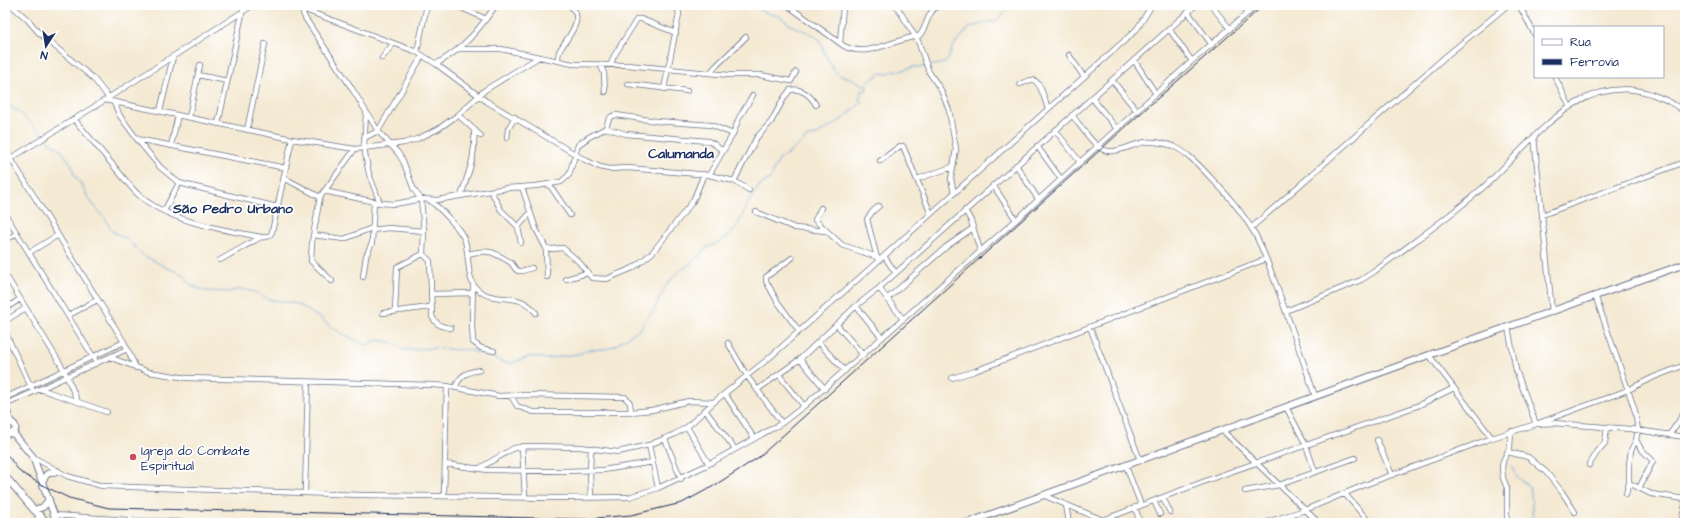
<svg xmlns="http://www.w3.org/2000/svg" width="1690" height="528" font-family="'Architects Daughter',sans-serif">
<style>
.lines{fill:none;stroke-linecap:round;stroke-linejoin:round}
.stream{stroke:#6ba8dc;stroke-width:1}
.minor-casing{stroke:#677087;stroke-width:6}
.major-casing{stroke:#677087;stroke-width:8}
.minor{stroke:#fff;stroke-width:4.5}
.major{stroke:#fff;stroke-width:6}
.rail{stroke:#1b2f5e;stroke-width:1}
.poi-dot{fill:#d1495b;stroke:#fff;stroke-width:1.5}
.labels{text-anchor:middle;stroke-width:3.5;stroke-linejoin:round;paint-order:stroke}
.poi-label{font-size:13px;fill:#1b2f5e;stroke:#fff;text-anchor:start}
.neighbourhood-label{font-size:14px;font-weight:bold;fill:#1b2f5e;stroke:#fff}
</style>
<rect width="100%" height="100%" fill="#fff"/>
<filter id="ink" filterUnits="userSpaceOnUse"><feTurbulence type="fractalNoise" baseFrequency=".025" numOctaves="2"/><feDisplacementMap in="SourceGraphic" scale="8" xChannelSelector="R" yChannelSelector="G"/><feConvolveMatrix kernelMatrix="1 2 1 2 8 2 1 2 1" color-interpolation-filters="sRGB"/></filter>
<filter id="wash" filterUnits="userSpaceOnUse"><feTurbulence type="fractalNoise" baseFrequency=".012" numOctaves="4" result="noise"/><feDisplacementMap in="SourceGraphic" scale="16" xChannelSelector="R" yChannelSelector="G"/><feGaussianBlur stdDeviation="0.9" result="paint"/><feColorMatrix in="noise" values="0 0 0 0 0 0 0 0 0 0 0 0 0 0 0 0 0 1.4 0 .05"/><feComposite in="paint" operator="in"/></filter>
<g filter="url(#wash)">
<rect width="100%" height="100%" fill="#f4e9d2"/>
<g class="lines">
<!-- stream -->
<path class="stream" d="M752,5L764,12L779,16L790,25L812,34L820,40L825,54L833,69L839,75L850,78L866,86
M929,66L944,63L948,60L953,46L970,27L998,20L1011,5
M5,105C21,110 30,123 42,134
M47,140L60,149L72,165L74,175L83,187L88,198L105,219L113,232L126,238L145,257L149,258L167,268L180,273L185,276L191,285L205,291L227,292L242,289L255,292L267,299L297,304L320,318L332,328L362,344L367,345L376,340L391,342L404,350L432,348L460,350L465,349L494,358L503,362L512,363L532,356L547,359L582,353L586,350L606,349L617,345L621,341L640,329L648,316L653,312L665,287L676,274L695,260L704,250L723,240L735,230L749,202L759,186L771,178L775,167L780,159L793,150L808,137L817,135L844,118L862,102L859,100L862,91L867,90C865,83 869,79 876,77L879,73L888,74L893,70L900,71L913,67H926
M1512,466L1516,476L1529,487L1531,493L1533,523"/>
</g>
</g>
<g filter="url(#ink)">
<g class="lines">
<!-- minor casing -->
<g class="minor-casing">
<path id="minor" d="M11,5L27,19L40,34L93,78L109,98
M292,5L417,52L436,64L486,101L585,160L600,167L609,169L628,168L709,175L734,181L749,190
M305,5L303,13L305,18L351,87L378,131L398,153L403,161L414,190L421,199L424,231L423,254L430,261L432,316C436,325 442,327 451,328
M455,5L486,19
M787,5L844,46C868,59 896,38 919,36C928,27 925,15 938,5
M896,5L918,41L929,72L941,90L949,110L956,149L951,179L954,193
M1175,5L1176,6
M1211,5L1230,29
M1242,5L1248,13
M1519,5L1535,35
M1188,12L1212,45
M1169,29L1192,61
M840,43L843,7
M459,49H501L573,64L628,65L729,75H760L791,81L796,72
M417,52L427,5
M1069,55L1084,77
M382,58L393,44
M1134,60L1156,94
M558,61C558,58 558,55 559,52C565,39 588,19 569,5
M436,64C463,49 478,31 496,5
M600,64L604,73L605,92
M611,64L614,56L637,19H641L676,33
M710,73L717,65L746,37
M198,75L227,81
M1555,77L1570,107
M1112,80L1137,111
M628,84L687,91
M1020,84C1023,83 1028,80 1032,80C1041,80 1045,102 1048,109
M664,89L679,14L677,5
M1092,98L1117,129
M105,100L292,139L355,149L404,143L417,139L438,129L458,115L485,90L539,57
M114,103L120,116L137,139L160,167L179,183L277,207
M160,111L173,57
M366,113L364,148L369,174L380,203
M458,115L481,136
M1072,115C1080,125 1089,140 1100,148C1113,157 1131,144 1146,142C1154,141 1162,143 1170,145C1185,150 1199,165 1210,177C1227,194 1243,213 1255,234C1263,249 1269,266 1275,282C1289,319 1302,358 1315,396
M189,117L200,65
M74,119C88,136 103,153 117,170C125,179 132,190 141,197C171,222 224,230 261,237C267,238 270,237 272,232L292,139
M5,124L6,122
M218,124L244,5
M606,128C608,122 608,116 616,115L656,121L711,125L733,134
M247,130L265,44
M1055,130L1080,162
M1534,137L1552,311
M364,138L378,131L422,56
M507,138L508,129L515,117
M137,139L286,168
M171,146L178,115
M1037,146L1061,179
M5,149L124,342L136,368
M880,161L900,146H903L931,214
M5,162L105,100L253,5
M1016,165L1038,199
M709,175L733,134L739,118L753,95
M284,178L320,197
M917,179L952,167
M734,181L757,137L771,122L784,98L790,90C801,87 811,96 816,105
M549,184L570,215
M993,185L1016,220
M522,187L536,229L546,248L552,249L563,248L579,262L592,278L607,279L616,275L633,268L652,253L693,201L704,174
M324,191L380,203L395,204L421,199L437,200L507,188L536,186L561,182L569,175L578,145L589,137L606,128L626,134L708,141L714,144L723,151
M491,191L501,210L518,227L521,243
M461,196C469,170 476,158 474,129
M429,200C439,207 461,229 465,241C469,253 467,280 476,288C494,306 519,289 536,313
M821,208L815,220L842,245L877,257
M965,210L971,221L980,250
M164,211L179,183
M756,212L795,228L826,231
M5,214L97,363
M1542,215L1685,162
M518,227L530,213
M1251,228L1445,57L1508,5
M372,230L389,228L424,231
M313,235L344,239L372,228
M5,241L17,233
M546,248L547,277
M30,252L58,235
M468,254C489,249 492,251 510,262C514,265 514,269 518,271H522L532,268
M884,256L895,272
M792,258L766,277V281L777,301L799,331
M877,258L867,219L873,211L879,206
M220,260L261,237
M5,274L64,370L78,402
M363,277L366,256L372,243L374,201
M566,279L587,273
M332,281L311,261L312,242L320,197L355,149
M473,285L472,325L473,342L481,348L494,351
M879,288L903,319
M431,294L472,293
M1595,295L1628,390L1635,411L1638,430L1636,440L1631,450L1629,465V483L1626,494
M888,298L946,247L973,228
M856,306L882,338
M5,309L20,299
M395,311L397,267L423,254
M1286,311L1361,280L1375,271C1413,242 1453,215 1488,183C1532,142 1581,70 1651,94C1664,99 1675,103 1685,113
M383,313L430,307
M69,315L97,300
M5,321L26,308
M837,325L863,355
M1090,327L1140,460
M1508,327L1516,370L1536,424L1628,390L1654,377L1685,365
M5,332L32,389
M818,342L845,371
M728,343L747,376L782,423
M1429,355L1492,438
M109,357L149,372L187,378L432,385L447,386L499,396L524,395L625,397L630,403L631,412
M800,359L825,389
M779,375L804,406
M952,378L975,371L1266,259
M455,388C460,375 467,372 480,370
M40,389L107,412
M757,390L800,359L856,306L879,288L1196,5
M725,394L754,438
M511,396L517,406L533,412H631L652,410L689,401L714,402
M5,398L124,342
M5,405L127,349
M1286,407L1306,445L1315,472
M705,410L735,449
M687,427L709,464
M1223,431L1319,523
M1669,435L1679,421L1685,409
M665,439L681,479
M1377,440L1392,475
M1636,440L1641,449L1653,461L1639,488
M649,445L658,488
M522,446L525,497
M1508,452L1528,457L1546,472L1562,492L1575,512
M33,457L67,476L102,486L361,495L558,498L629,497L658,488L709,464L782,423L804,406L1016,220L1192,61L1257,5
M445,464L488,470L563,471L603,470L653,462
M1589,465L1598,451L1605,443L1607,427
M1126,466L1141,505
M478,469L514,448L528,446L580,447L618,452L649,445L673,435L687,427L714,402L768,359L884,256L1124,41L1137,29L1152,5
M1629,483L1651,494L1685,499
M1245,491L1279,485L1355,458
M305,493L308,382
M1345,494L1370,523
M444,496L447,386
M1045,496L1103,520L1216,477L1417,406L1454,388
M591,498L590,471L591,448
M1163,498L1170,512
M1154,501L1160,514
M1066,505L1069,523
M1135,507L1140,523
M54,515L142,521L227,523
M34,523L40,515
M1264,523L1305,510L1367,484L1492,438L1536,424L1553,423L1630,429L1685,437
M1507,523V488L1503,478L1502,468L1503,461L1510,447L1511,431
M1681,523L1685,505"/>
</g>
<!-- major casing -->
<g class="major-casing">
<path id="major" d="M5,406L11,423
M4.5 428a5.5 5.5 0 1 1 11 0a5.5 5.5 0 1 1-11 0Z
M13,433L33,457L57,523
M5,476L34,510L48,523
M42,481L47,474L57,471
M34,510L43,507L49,500
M967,523L1429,355L1685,264"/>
</g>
<!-- minor -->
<use href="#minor" class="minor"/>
<!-- major -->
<use href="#major" class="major"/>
<!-- rail -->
<path class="rail" d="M5,452L20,472L44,486L69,498L109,508L585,519L631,515L682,503L712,487L759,457L1150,105L1264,5"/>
</g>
</g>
<!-- markers -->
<circle class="poi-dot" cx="133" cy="457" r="4"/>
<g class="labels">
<!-- poi labels -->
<g class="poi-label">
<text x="141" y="455">Igreja do Combate<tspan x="141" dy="15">Espiritual</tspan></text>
</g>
<!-- neighbourhood labels -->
<g class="neighbourhood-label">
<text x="681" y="158">Calumanda</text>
<text x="233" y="213">São Pedro Urbano</text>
</g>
</g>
<!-- margin -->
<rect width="1690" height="528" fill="none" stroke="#fff" stroke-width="20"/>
<!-- legend -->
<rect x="1534" y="26" width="130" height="52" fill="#ffffff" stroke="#a4acbf"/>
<rect x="1542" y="39" width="20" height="6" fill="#ffffff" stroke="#a4acbf"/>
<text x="1570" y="46" font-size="12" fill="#1b2f5e">Rua</text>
<rect x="1542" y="59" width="20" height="6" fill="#1b2f5e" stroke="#a4acbf"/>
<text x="1570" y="66" font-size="12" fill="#1b2f5e">Ferrovia</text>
<!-- north arrow -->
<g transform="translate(46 46) rotate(192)" stroke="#ffffff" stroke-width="3" paint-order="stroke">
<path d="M0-3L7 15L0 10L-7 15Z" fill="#1b2f5e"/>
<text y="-6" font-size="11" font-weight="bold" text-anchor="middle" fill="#1b2f5e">N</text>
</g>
</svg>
